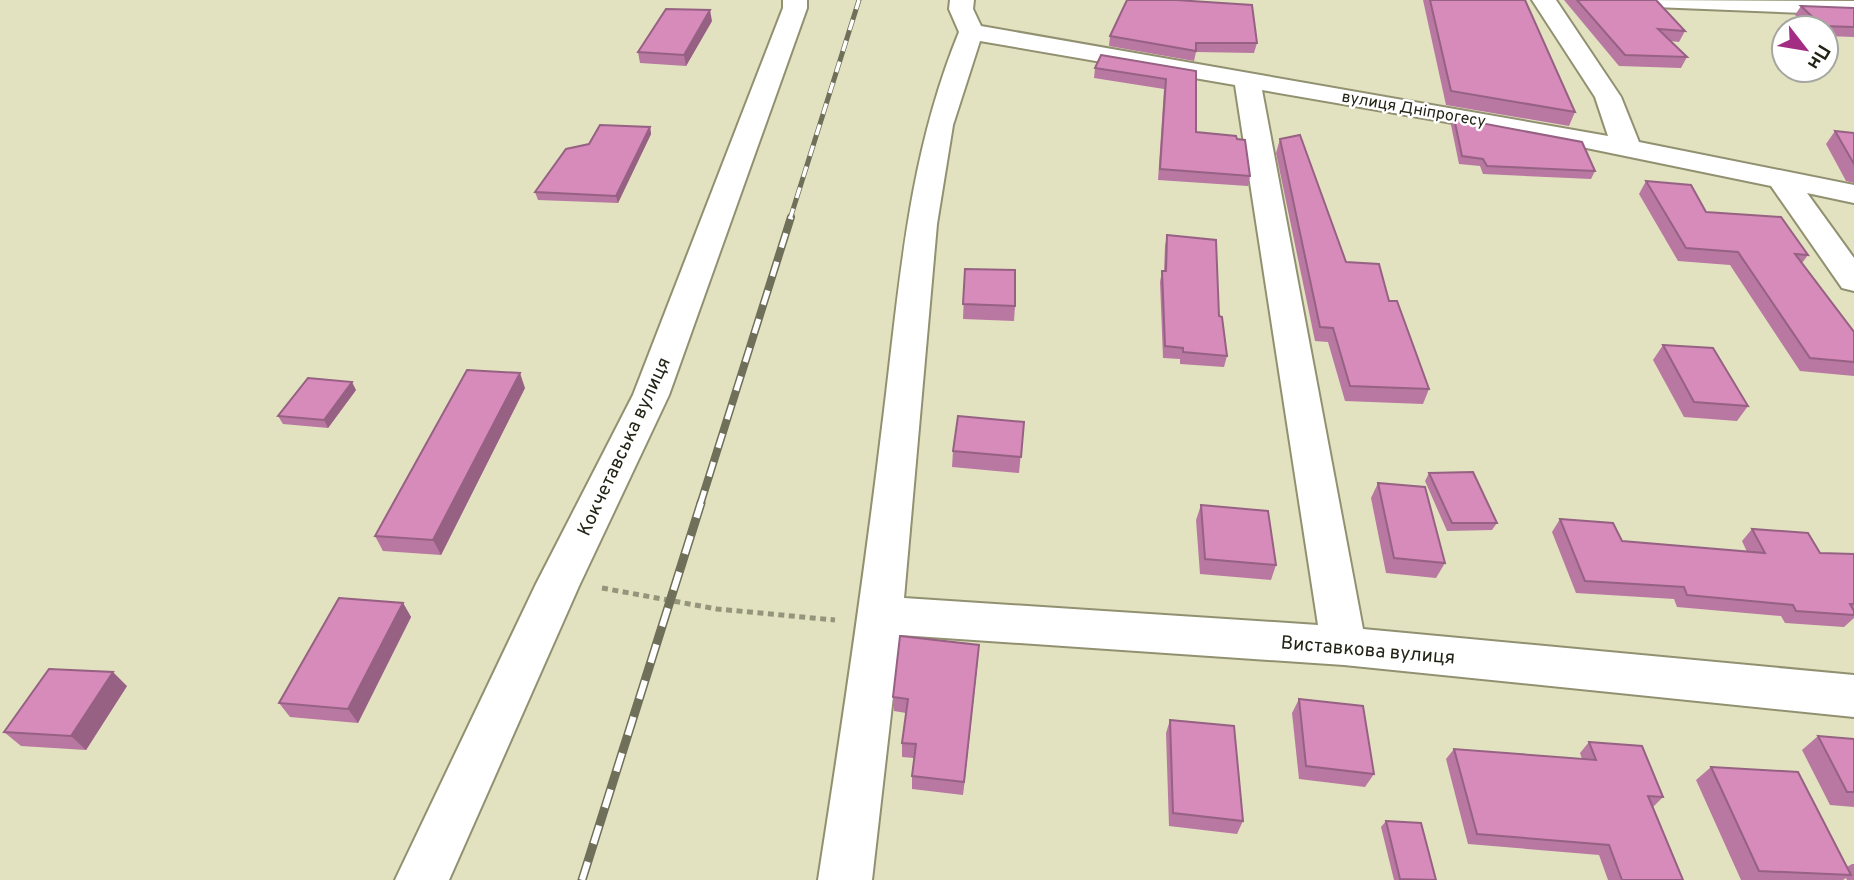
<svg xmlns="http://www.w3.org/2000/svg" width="1854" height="880" font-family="Overpass,sans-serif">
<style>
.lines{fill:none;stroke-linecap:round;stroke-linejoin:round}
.minor-casing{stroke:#919171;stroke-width:4}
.path{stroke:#95957c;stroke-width:5;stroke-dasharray:6 4.5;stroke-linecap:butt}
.minor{fill:#fff;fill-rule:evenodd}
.rail-far2-casing{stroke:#6f6f5a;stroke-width:5}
.rail-far1-casing{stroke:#6f6f5a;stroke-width:8}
.rail-casing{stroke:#6f6f5a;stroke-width:9}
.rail-far2{stroke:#fff;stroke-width:3.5;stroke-dasharray:11;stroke-linecap:butt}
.rail-far1{stroke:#fff;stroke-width:5;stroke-dasharray:15;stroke-linecap:butt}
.rail{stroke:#fff;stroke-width:6;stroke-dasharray:19;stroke-linecap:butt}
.wall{fill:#b878a1}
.shaded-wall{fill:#966183}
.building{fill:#d68bbb;stroke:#966183;stroke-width:2}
.labels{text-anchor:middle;stroke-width:5;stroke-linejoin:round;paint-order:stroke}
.far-street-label{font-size:16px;fill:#232316;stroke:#fff}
.street-label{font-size:19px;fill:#232316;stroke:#fff}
</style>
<rect width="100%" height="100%" fill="#e2e2c0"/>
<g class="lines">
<!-- minor casing -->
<g class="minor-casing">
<path id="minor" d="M783,0H807V8L669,395L579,586L449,880H395L535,586L633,395L783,8Z
M950,0H974L973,9L981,26L1608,136L1595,97L1532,0H1556L1621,97L1639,142L1854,185V203L1807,193L1854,258V291L1842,288L1771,186L1533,137L1262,90L1363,629L1854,675V717L1344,665L900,635L872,880H818C841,732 863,584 881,435C899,296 905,164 959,32L949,9ZM980,41L1235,85L1318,625L904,598L937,224L953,125Z
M1642,0L1854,1V15L1654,7L1646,5Z"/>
</g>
<!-- path -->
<path class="path" d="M602,588L717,609L835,620"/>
<!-- minor -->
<use href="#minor" class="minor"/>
<!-- rail-far2 casing -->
<g class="rail-far2-casing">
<path id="rail-far2" d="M790,219L859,0"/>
</g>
<!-- rail-far1 casing -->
<g class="rail-far1-casing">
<path id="rail-far1" d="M700,505L791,217"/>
</g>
<!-- rail casing -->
<g class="rail-casing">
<path id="rail" d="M582,880L701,503"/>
</g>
<!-- rail-far2 -->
<use href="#rail-far2" class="rail-far2"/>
<!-- rail-far1 -->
<use href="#rail-far1" class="rail-far1"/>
<!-- rail -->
<use href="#rail" class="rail"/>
</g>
<!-- wall -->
<path class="wall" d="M1423,0H1525L1575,112L1569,126L1446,105Z
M1564,0H1656L1685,31L1679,42L1670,41L1687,57L1681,68L1619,66Z
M1801,6L1854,8V37L1826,36V28H1808L1795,15Z
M712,21L686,66L640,63L638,52Z
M1110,36L1257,43L1254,53L1196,52L1194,61L1109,46Z
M1095,68L1196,71V132L1237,139L1250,176L1248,186L1158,180L1164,89L1094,78Z
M1454,118L1595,171L1591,179L1483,174L1480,166L1459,164L1451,125Z
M650,127L651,134L618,203L538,200L535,192L589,144Z
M1835,131L1854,133V183L1846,181L1826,144Z
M1280,139L1346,262L1389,301L1429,389L1423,404L1345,401L1328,342L1315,341L1276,153Z
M1646,181L1706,212L1808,255L1802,263L1854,332V376L1800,371L1730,265L1678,261L1639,194Z
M1167,235L1219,316L1227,356L1224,367L1180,364V359L1163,358L1160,282L1162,271H1164L1165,246Z
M965,269L1015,306L1014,321L963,319Z
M1663,345L1748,406L1737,421L1684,417L1653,360Z
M525,388L441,555L383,551L375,536Z
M356,390L328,428L283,424L278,416Z
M1024,422L1019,473L952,467L953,451Z
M1429,473L1497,523L1492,530L1447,531L1425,481Z
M1378,483L1445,563L1436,578L1386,573L1371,498Z
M1201,505L1276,565L1271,580L1200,574L1196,520Z
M1560,519L1622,541L1747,552L1742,541L1752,529L1820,553L1854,554V618L1844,627L1785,623L1781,616L1677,607L1674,599L1576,593L1552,532Z
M403,603L411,617L358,723L290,717L279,703Z
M979,645L963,795L912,789V776L914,758L902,757V743L906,713L894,711L893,697Z
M127,686L86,750L21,746L4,732Z
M1299,699L1374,774L1365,787L1299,779L1292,713Z
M1170,720L1243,821L1237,834L1169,826L1166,733Z
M1818,736L1854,739V807L1830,805L1802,750Z
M1589,742L1663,797L1653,807L1683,880H1608L1599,855L1468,844L1446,759L1454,749L1582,759L1580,753Z
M1711,767L1847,867L1852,864H1854V880H1847L1846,878L1843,880H1741L1696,780Z
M1386,821L1436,880H1394L1381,827Z"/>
<!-- shaded-wall -->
<path class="shaded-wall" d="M710,10L712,21L686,66L684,55Z
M650,127L651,134L618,203L616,196Z
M520,373L525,388L441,555L433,540Z
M352,382L356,390L328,428L324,420Z
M403,603L411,617L358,723L348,709Z
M979,645L978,659L963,795L964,782Z
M113,672L127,686L86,750L71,736Z"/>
<!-- building -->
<path class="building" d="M1127,0H1176L1252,5L1257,43H1196V51L1110,36Z
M1430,0H1525L1575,112L1451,91Z
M1577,0H1656L1685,31L1658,29L1687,57L1625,55Z
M1801,6L1854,8V27L1822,26Z
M666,9L710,10L684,55L638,52Z
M1101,55L1196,71V132L1236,136L1237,139L1245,140L1250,176L1160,169L1166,79L1095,68Z
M1454,118L1582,142L1595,171L1487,166L1483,159L1462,156Z
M600,125L650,127L616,196L535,192L566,149L589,144Z
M1835,131L1854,133V164Z
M1300,135L1346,262L1379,264L1389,301H1397L1429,389L1350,386L1333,328L1320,327L1280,139Z
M1646,181L1691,185L1706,212L1781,217L1808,255L1795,254L1854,332V362L1810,358L1738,252L1686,248Z
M1167,235L1216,240L1219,316L1222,317L1227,356L1183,352V348L1165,346L1162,271H1166Z
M965,269L1015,270V306L963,304Z
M1663,345L1713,348L1748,406L1694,402Z
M467,370L520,373L433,540L375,536Z
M308,378L352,382L324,420L278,416Z
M958,416L1024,422L1021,457L953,451Z
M1473,472L1497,523H1452L1429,473Z
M1378,483L1425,487L1445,563L1394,558Z
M1201,505L1268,511L1276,565L1205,559Z
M1560,519L1613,523L1622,541L1765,553L1752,529L1808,533L1820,553L1854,554V604H1850L1854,611V615L1796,611L1793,605L1687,595L1684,587L1585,581Z
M339,598L403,603L348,709L279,703Z
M900,636L979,645L964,782L912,776L916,744L902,743L908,699L893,697Z
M49,669L113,672L71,736L4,732Z
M1299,699L1363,706L1374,774L1306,766Z
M1170,720L1234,726L1243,821L1173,813Z
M1818,736L1854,739V792H1847Z
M1589,742L1642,746L1663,797L1648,796L1683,880H1622L1609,845L1477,834L1454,749L1596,760Z
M1711,767L1798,772L1851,875L1759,871Z
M1386,821L1421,823L1436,880L1400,879Z"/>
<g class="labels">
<!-- far-street labels -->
<g class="far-street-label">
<text transform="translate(1414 108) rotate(10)" y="6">вулиця Дніпрогесу</text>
</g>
<!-- street labels -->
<g class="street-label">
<text transform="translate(623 446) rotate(-65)" y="7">Кокчетавська вулиця</text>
<text transform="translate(1368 649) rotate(5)" y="7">Виставкова вулиця</text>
</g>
</g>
<!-- north arrow -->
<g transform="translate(1805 49) rotate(121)"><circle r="33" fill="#ffffff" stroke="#a7a7a2" stroke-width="2"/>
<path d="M0-5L12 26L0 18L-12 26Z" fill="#a42d84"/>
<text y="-10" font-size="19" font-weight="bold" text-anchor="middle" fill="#232316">Пн</text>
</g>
</svg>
